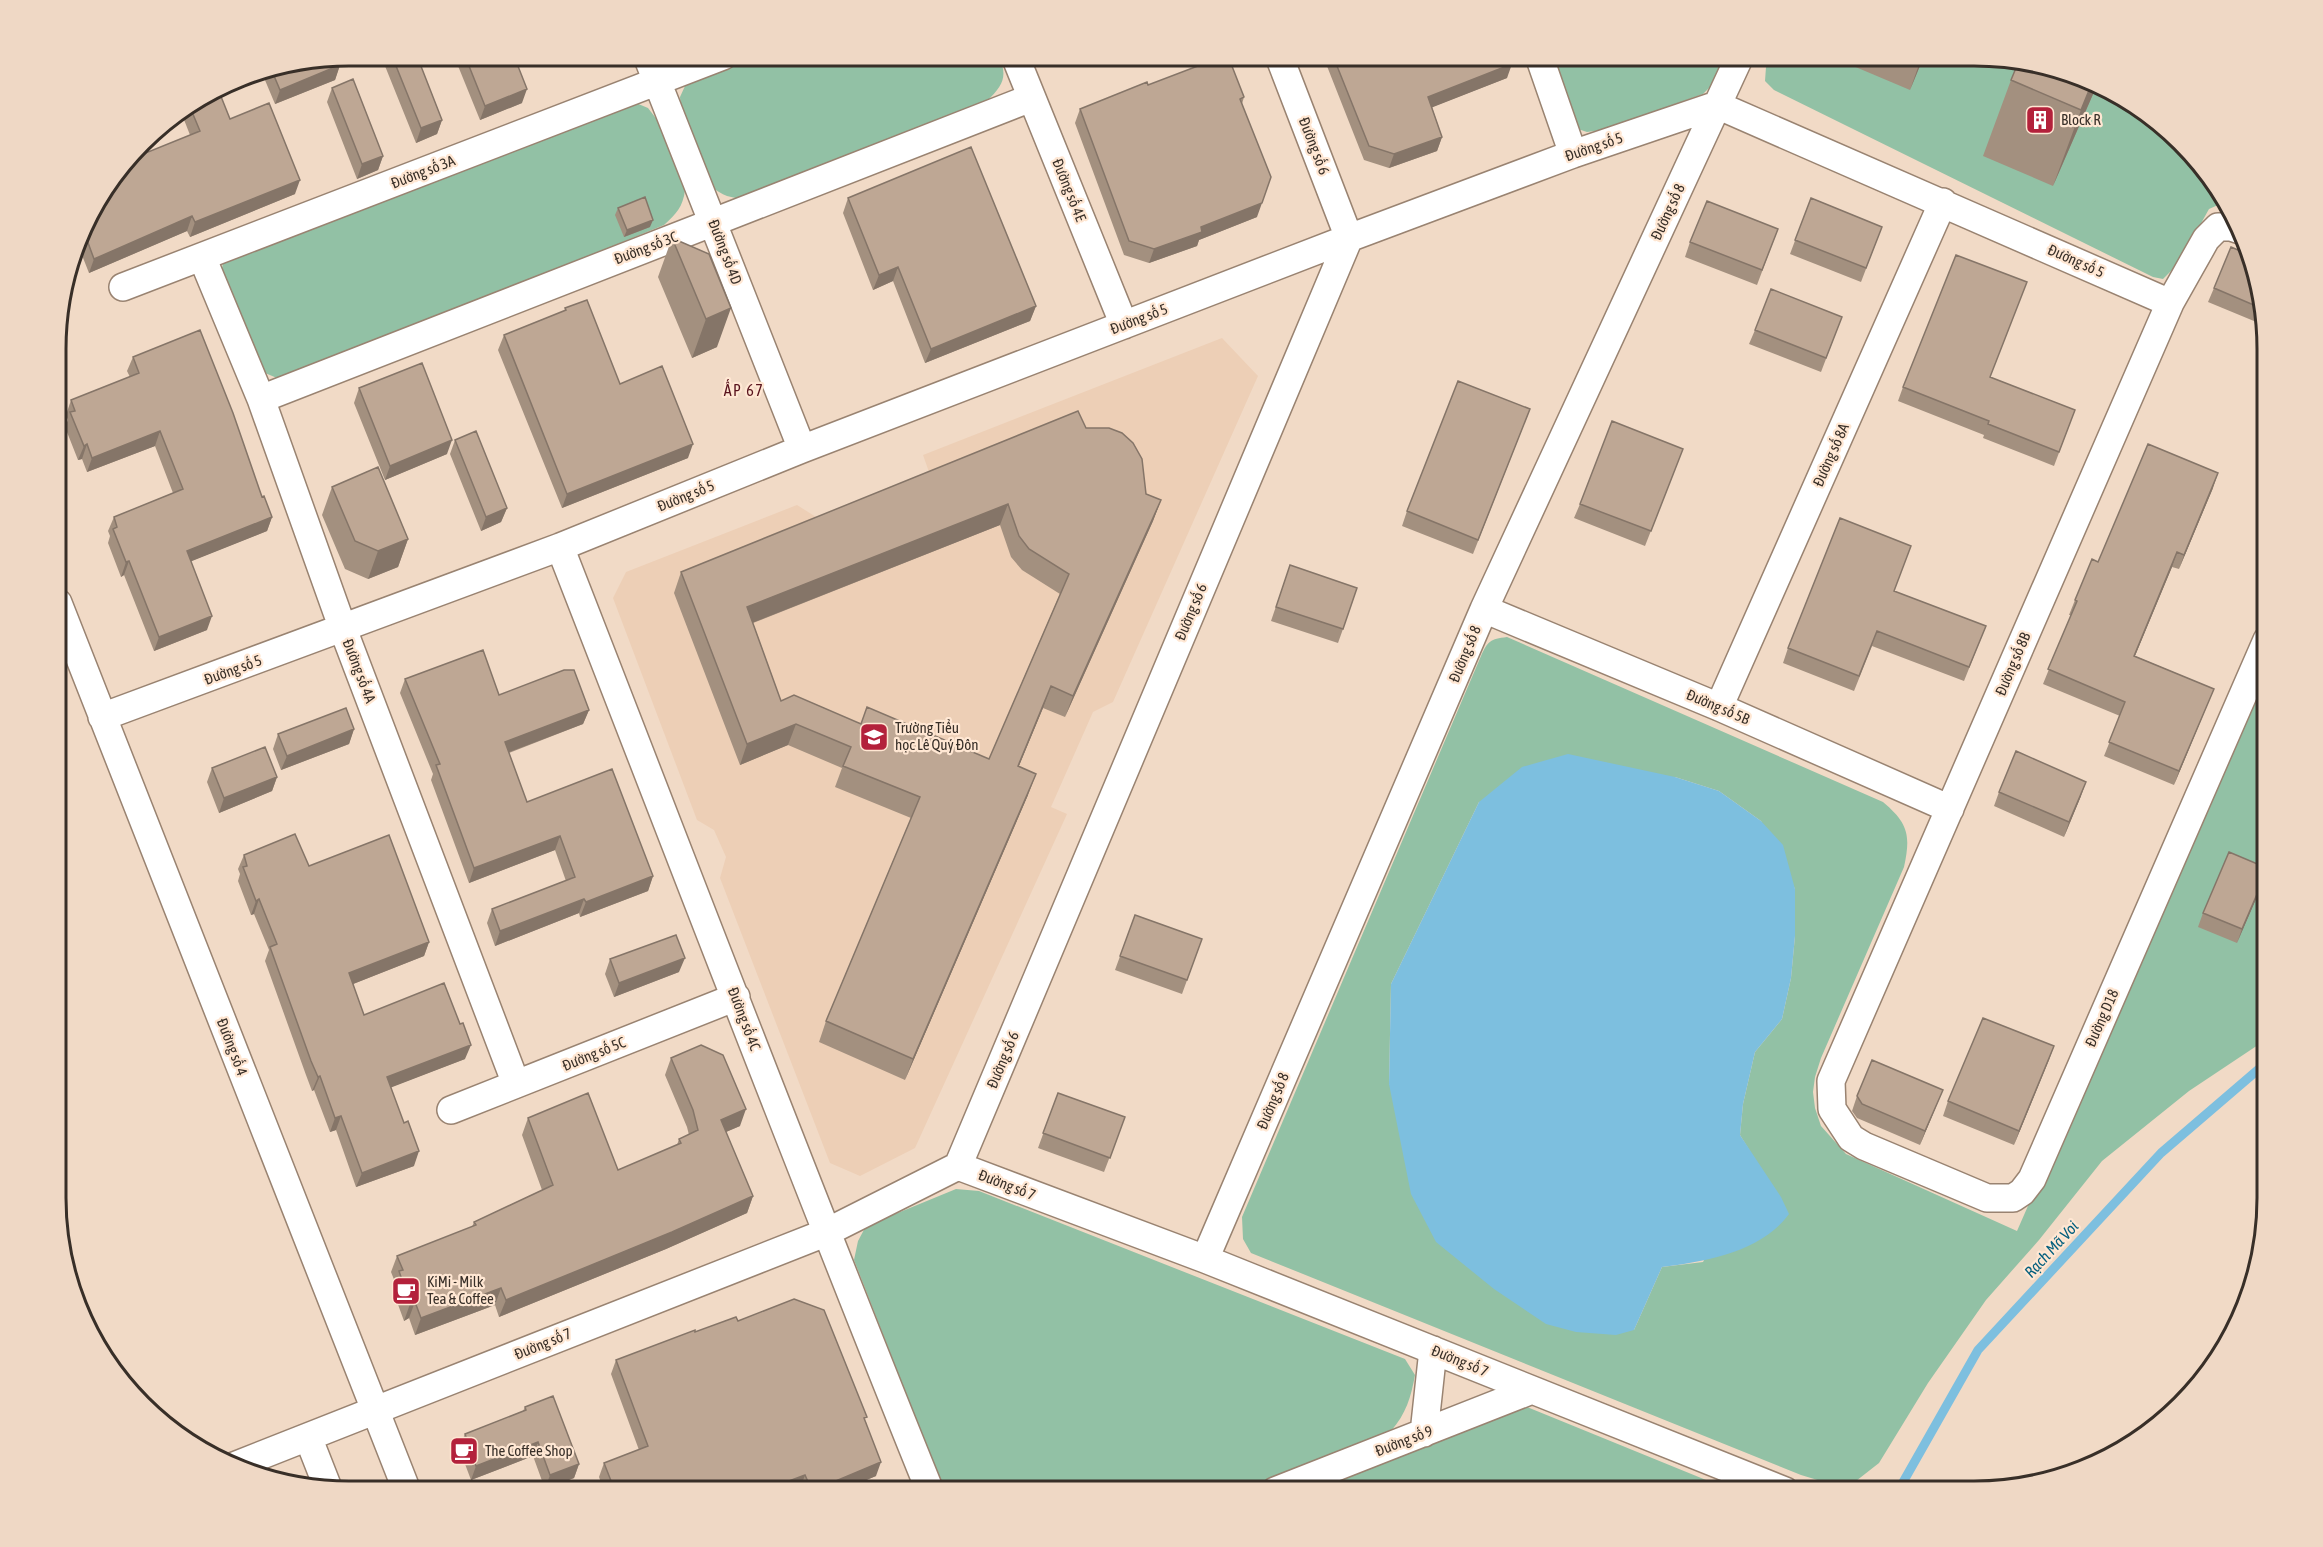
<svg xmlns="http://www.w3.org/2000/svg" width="2323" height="1547" font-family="'Asap Condensed',sans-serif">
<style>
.built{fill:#edcfb6}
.green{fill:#92c1a5;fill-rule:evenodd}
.water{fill:#7dbfdf}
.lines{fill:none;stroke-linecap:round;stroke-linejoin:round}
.stream{stroke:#7dbfdf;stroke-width:9}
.street-casing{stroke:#998371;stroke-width:30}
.street{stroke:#fff;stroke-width:27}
.wall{fill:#a3907f;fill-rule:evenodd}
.shaded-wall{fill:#857568}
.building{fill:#bea794;stroke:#857568;stroke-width:1.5;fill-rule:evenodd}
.labels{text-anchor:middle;stroke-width:4.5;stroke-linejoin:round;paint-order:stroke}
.poi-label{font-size:15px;fill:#382f28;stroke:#ffe7d3;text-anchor:start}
.street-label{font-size:15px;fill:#382f28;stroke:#ffe7d3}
.neighbourhood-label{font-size:16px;letter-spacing:1.5px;fill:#59131d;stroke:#ffe7d3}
.water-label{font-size:16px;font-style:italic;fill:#045f7e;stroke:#ffe7d3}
.rim{fill:none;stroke:#382f28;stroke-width:3}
</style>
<rect width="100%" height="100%" fill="#f1dac6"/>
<!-- built -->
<path class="built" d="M1222,338L1258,376L1113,702L1093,712L1051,807L1067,814L915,1148L860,1176L830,1163L720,878L726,857L714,830L697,820L613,598L626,572L797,505L816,517L929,472L923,455Z"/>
<!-- green -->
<path class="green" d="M748,56H999C1008,77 1003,85 987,101L746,199C731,198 722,196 711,186L681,111L680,97L685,86L692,78Z
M1548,56H1725L1711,86L1703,94L1602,130L1587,132L1578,129Z
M1771,56H1974L2068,71L2137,105L2194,155L2230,206L2218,205L2209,209L2179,263L2163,279L2153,277L1774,90L1765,81L1766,67Z
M636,103L648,108L658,121L685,190C683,207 676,214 664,225L288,379L277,378L265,373L221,274L223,263Z
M1507,637L1883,802C1908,823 1911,835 1904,867L1821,1058L1815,1077L1813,1092L1815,1108L1821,1126L1846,1154L2017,1231L2267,662V1039L2189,1091L2102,1161L2039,1240L1986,1300L1928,1383L1879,1463L1856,1481L1834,1485L1801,1475L1251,1253L1243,1239L1242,1217L1481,656C1488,641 1490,639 1507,637ZM1675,777L1719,791L1761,821L1795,889V936L1791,978L1782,1019L1755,1052L1743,1104L1740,1135L1756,1161L1703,1262L1662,1267L1634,1330L1389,1084L1391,984L1479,802Z
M956,1189L979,1191L1405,1359L1415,1375C1411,1397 1406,1414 1391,1431L1238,1491H944L854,1260L858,1241L866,1226Z
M1527,1407L1733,1491H1313Z"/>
<!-- water -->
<path class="water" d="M1568,754L1675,777L1719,791L1761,821L1783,845L1795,889V936L1791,978L1782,1019L1755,1052L1743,1104L1740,1135L1781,1197L1789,1214C1761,1252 1707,1261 1662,1267L1634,1330L1616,1335L1576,1332L1546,1324L1494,1289L1436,1242L1411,1194L1389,1084L1391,984L1479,802L1522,767Z"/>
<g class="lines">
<!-- stream -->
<path class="stream" d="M1898,1491L1978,1350L2161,1153L2267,1062"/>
<!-- street casing -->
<g class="street-casing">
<path id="street" d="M647,56L802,449
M1015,56L1124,325
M1539,56L1573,154
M2240,230L2231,227H2218L2206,239L2170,303L1831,1081L1832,1109L1851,1138L1864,1146L1987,1198H2013L2022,1192L2032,1179L2267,640
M202,257L261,399L343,629L516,1084
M123,287L723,56
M261,399L1031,98
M560,547C683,862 803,1178 930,1491
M58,603L407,1491
M1484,609L1719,707L1950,809
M1719,707L1943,202
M102,717L560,547L802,449L1349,238L1573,154L1717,105L2170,303
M451,1110L736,997
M958,1166L1349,238L1279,56
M1205,1259L1484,609L1740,56
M1424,1433L1433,1350
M308,1437L328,1488
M234,1466L825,1233L958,1166L1205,1259L1785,1491
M1275,1491L1532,1390"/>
</g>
<!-- street -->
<use href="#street" class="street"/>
</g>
<!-- wall -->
<path class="wall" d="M389,56H417L442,120L437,134L416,143L385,66Z
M454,56H514L522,103L480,120Z
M1323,56H1509L1507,78L1432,107L1442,137L1437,151L1389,168L1364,160Z
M1841,56H1924L1910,90L1839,60Z
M337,58L340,65L335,80L275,104L262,73Z
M2011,80L2097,85L2053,186L1983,156Z
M1148,85L1244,97L1242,104L1257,217L1199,240L1197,246L1149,263L1124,255L1075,123L1080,109Z
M332,88L383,156L378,170L357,179L327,102Z
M218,89L230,119L295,194L190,237L187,231L89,273L78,245L86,219L190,135L181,112Z
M848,198L1036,306L1030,321L925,363L893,281L873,290L843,213Z
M1811,198L1882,227L1861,282L1790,254Z
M618,208L650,227L624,237L615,215Z
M1778,229L1757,285L1685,257L1690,242Z
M672,238L709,254L717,347L692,358L658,277Z
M2257,273L2266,326L2208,302L2214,288Z
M565,308L620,384L688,458L562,508L498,350L504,335L564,311Z
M1842,317L1821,372L1749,344L1755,330Z
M133,357L262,497L272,517L267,531L191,561L207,630L154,651L124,575L121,577L108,543L110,536L108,531L114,517L173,493L155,446L87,472L82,459L78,460L65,427L68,420L66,415L71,400L130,377L127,371Z
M1990,377L2075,410L2054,466L1983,438L1984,435L1898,401L1903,387Z
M359,388L447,454L385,480L354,403Z
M1530,409L1473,554L1402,526L1407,511Z
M1086,428L1146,494L1161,500L1153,521L1065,717L1043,708L1019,766L1028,795L905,1080L819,1042L826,1021L911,818L835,787L842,768L788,745L740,765L674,593L681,572ZM1000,525L1011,557L1022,570L1060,594L989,759L781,701L753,623Z
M455,440L507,508L501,522L481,531L450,454Z
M1683,449L1645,546L1574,518L1580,504Z
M332,487L408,539L398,567L368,579L345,569L322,515Z
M2213,488L2179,569L2172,567L2135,656L2214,689L2174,785L2104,756L2120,716L2043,684L2071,615H2069L2075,600Z
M1290,565L1343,629L1338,643L1271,621Z
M1894,591L1986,626L1964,681L1872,646L1854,691L1783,663L1788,648Z
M405,679L589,710L583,724L509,753L527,802L653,876L648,891L580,917L579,913L495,946L487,923L492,909L566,881L555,850L469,883L431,780L433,774L400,693Z
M354,729L349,744L281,770L273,749L278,734Z
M212,768L277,777L272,791L219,813L207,782Z
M1999,792L2081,796L2064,837L1994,806Z
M244,855L309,866L429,942L424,956L353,984L364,1015L465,1059L391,1087L414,1166L356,1187L336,1130L330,1132L314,1090L312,1091L306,1075L265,961L269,950L254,914L251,915L238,881L240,874L238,869Z
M2267,872L2237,943L2198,927L2203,913Z
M1135,915L1202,939L1182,994L1115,970Z
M610,959L679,972L614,997L605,974Z
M2054,1046L2014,1145L1943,1116L1948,1101Z
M671,1058L740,1126L726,1132L753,1196L747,1213L666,1249L499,1317L495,1305L415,1335L409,1318L404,1321L392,1288L395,1282L391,1272L397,1256L472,1227L474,1222L542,1190L522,1135L528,1118L618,1170L677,1145L679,1139L689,1135L687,1127L665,1075Z
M1943,1090L1920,1145L1857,1118L1852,1111L1857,1096Z
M1058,1093L1125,1117L1104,1172L1038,1148Z
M738,1321L866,1422L876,1476L840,1491H801L800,1489L795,1491H604L599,1477L604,1463L639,1450L611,1374L616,1360L695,1332Z
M525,1407L579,1464L574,1478L545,1489L533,1456L471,1480L459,1448L465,1434L523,1411Z"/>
<!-- shaded-wall -->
<path class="shaded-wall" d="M1922,56H1924L1910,90Z
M1512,64L1507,78L1423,111L1428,97Z
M340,65L335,80L275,104L280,90Z
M2092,83L2097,85L2053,186L2081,110Z
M527,89L522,103L480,120L485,106Z
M442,120L437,134L416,143L421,128Z
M1442,137L1437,151L1389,168L1394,154Z
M383,156L378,170L357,179L362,164Z
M300,180L295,194L190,237L195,222Z
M1262,203L1257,217L1199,240L1197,246L1149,263L1154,249L1201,227Z
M192,216L187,231L89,273L94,259Z
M653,220L650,227L624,237L627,230Z
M898,267L893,281L873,290L879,275Z
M1036,306L1030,321L925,363L931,349Z
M731,308L717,347L692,358L706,319Z
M160,431L155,446L87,472L92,458Z
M452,440L447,454L385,480L390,466Z
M87,444L82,459L78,460L84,446Z
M693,444L688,458L562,508L567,494Z
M2218,473L2213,488L2179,569L2184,555Z
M1161,500L1153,521L1065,717L1073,696Z
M1008,504L1000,525L739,628L747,607Z
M507,508L501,522L481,531L486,517Z
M272,517L267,531L182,565L187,551Z
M408,539L398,567L368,579L378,551Z
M2177,552L2172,567L2129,670L2134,656Z
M129,561L124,575L121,577L126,562Z
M212,616L207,630L154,651L159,637Z
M1051,686L1043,708L1010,787L1018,766Z
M2214,689L2208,703L2174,785L2179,771Z
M589,710L583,724L499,756L505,742Z
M796,724L788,745L740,765L747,744Z
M354,729L349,744L281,770L287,756Z
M1036,774L1028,795L905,1080L913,1059Z
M277,777L272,791L219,813L224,798Z
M2086,782L2081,796L2064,837L2069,822Z
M560,836L555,850L469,883L474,868Z
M2267,871L2263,883L2237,943L2242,929Z
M653,876L648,891L580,917L586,902Z
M259,899L254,914L251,915L256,901Z
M584,899L579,913L495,946L500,931Z
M429,942L424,956L343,988L349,973Z
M685,958L679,972L614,997L619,983Z
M471,1045L465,1059L382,1091L387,1077Z
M2054,1046L2049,1060L2014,1145L2019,1131Z
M320,1076L314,1090L312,1091L318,1077Z
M1943,1090L1937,1104L1920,1145L1925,1131Z
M746,1109L740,1126L714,1137L721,1120Z
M341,1116L336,1130L330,1132L335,1118Z
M419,1151L414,1166L356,1187L362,1173Z
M753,1196L747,1213L666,1249L499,1317L506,1300Z
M501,1288L495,1305L415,1335L421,1318Z
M415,1302L409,1318L404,1321L410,1304Z
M538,1442L533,1456L471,1480L476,1466Z
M881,1462L876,1476L840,1491H812Z
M579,1464L574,1478L545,1489L550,1475Z
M805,1475L800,1489L795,1491H762Z"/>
<!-- building -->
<path class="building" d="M392,56H417L442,120L421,128Z
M465,56H514L527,89L485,106Z
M1224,56H1228L1244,97L1240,99L1271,177L1262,203L1201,227L1202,232L1154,249L1129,241L1080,109L1147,82L1148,85Z
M1333,56H1509L1512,64L1428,97L1442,137L1394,154L1369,146Z
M337,58L340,65L280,90L272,71Z
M2018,63L2068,71L2092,83L2081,110L2011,80Z
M353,79L383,156L362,164L332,88Z
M218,89L230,119L269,103L300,180L195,222L192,216L94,259L83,229L86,219L133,158L200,131L190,107Z
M971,147L1036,306L931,349L898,267L879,275L848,198Z
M645,197L653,220L627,230L618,208Z
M1811,198L1882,227L1866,268L1795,240Z
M1707,201L1778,229L1762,270L1690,242Z
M672,238L709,254L731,308L706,319Z
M2231,247L2250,255L2257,273L2263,309L2214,288Z
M1956,255L2027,282L1990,377L2075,410L2059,452L1988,424L1989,421L1903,387Z
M1771,289L1842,317L1826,358L1755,330Z
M587,300L620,384L662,366L693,444L567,494L504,335L566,310L565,308Z
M200,330L233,413L262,497L264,496L272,517L187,551L212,616L159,637L129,561L126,562L113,529L117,527L114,517L183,489L160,431L92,458L87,444L84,446L70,412L75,411L71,400L139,373L133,357Z
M422,363L452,440L390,466L359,388Z
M1458,381L1530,409L1478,540L1407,511Z
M1078,411L1086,428H1109L1122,433L1133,443L1142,459L1146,494L1161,500L1073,696L1051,686L1018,766L1036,774L913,1059L826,1021L920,797L843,766L851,747L796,724L747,744L681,572ZM1008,504L1019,536L1029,549L1069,574L989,759L867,707L861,724L794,695L781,701L747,607Z
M1612,421L1683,449L1651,531L1580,504Z
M476,431L507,508L486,517L455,440Z
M2148,444L2218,473L2184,555L2177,552L2134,656L2214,689L2179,771L2109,742L2125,702L2048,669L2077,601L2075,600L2092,559L2098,562Z
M378,467L408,539L378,551L355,541L332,487Z
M1840,518L1911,546L1894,591L1986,626L1969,667L1877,631L1859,676L1788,648Z
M1290,565L1357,588L1343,629L1276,607Z
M483,650L499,695L564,670H574L589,710L505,742L527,802L612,769L653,876L586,902L584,899L500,931L492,909L575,877L560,836L474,868L436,765L440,764L405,679Z
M346,708L354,729L287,756L278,734Z
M265,747L277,777L224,798L212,768Z
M2016,751L2086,782L2069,822L1999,792Z
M295,834L309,866L389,835L429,942L349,973L364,1015L444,983L460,1024L463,1023L471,1045L387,1077L404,1123L408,1121L419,1151L362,1173L341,1116L335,1118L320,1076L318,1077L311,1061L270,947L277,944L259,899L256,901L243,867L247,866L244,855Z
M2229,852L2267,868V871L2242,929L2203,913Z
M1135,915L1202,939L1187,980L1120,956Z
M676,935L685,958L619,983L610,959Z
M1983,1018L2054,1046L2019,1131L1948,1101Z
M701,1045L723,1055L746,1109L721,1120L753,1196L672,1232L506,1300L501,1288L421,1318L415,1302L410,1304L399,1271L403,1270L397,1256L476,1225L474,1222L553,1185L528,1118L588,1093L618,1170L681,1143L679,1139L698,1130L693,1110L671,1058Z
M1872,1060L1943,1090L1925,1131L1862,1104L1857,1096Z
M1058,1093L1125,1117L1110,1158L1043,1133Z
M794,1299L824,1310L867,1417L864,1418L881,1462L812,1491L805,1475L762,1491H615L604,1463L648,1446L616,1360L695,1330V1332L736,1317L738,1321Z
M553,1396L579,1464L550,1475L538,1442L476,1466L465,1434L526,1410L525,1407Z"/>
<!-- icons -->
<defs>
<g id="building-square" transform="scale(1.5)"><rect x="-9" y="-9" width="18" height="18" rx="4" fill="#b3213b" stroke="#ffe7d3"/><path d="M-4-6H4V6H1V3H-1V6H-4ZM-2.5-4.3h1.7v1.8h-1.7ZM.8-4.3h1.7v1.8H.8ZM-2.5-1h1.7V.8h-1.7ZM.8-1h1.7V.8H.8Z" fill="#fff"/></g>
<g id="school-square" transform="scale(1.5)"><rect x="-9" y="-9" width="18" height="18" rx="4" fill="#b3213b" stroke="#ffe7d3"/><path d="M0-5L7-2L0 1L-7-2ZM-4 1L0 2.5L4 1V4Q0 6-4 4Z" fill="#fff"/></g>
<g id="cafe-square" transform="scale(1.5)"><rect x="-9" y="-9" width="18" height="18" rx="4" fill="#b3213b" stroke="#ffe7d3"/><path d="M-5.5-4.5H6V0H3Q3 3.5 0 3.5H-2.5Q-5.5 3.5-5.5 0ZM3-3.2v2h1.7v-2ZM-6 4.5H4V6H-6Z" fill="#fff"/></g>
</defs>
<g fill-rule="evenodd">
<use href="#building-square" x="2040" y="120"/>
<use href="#school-square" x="874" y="737"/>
<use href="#cafe-square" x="406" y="1291"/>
<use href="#cafe-square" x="464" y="1451"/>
</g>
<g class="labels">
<!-- poi labels -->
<g class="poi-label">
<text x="2061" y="125">Block R</text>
<text x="895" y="733">Trường Tiểu<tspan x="895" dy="17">học Lê Quý Đôn</tspan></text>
<text x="427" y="1287">KiMi - Milk<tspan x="427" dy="17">Tea &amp; Coffee</tspan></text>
<text x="485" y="1456">The Coffee Shop</text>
</g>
<!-- street labels -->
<g class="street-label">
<text transform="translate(1314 146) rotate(69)" y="5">Đường số 6</text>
<text transform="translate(1594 147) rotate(-19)" y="5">Đường số 5</text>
<text transform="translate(423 172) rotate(-21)" y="5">Đường số 3A</text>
<text transform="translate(1069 190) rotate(68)" y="5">Đường số 4E</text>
<text transform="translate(1668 212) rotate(-65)" y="5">Đường số 8</text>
<text transform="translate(646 248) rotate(-21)" y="5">Đường số 3C</text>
<text transform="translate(725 252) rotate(69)" y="5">Đường số 4D</text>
<text transform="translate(2076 261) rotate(24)" y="5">Đường số 5</text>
<text transform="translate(1139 319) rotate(-21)" y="5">Đường số 5</text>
<text transform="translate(1831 455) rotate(-66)" y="5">Đường số 8A</text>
<text transform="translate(686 496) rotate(-22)" y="5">Đường số 5</text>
<text transform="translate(1191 612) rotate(-67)" y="5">Đường số 6</text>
<text transform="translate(1465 654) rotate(-67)" y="5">Đường số 8</text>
<text transform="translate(2013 664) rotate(-67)" y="5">Đường số 8B</text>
<text transform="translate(233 670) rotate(-20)" y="5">Đường số 5</text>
<text transform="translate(359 671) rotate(69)" y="5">Đường số 4A</text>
<text transform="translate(1718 707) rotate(23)" y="5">Đường số 5B</text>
<text transform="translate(2102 1018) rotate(-66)" y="5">Đường D18</text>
<text transform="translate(744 1019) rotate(69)" y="5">Đường số 4C</text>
<text transform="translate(232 1047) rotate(69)" y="5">Đường số 4</text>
<text transform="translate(594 1054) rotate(-22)" y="5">Đường số 5C</text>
<text transform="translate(1003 1060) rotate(-67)" y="5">Đường số 6</text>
<text transform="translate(1273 1101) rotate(-67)" y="5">Đường số 8</text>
<text transform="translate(1007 1185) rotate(21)" y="5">Đường số 7</text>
<text transform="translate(543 1344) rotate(-22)" y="5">Đường số 7</text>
<text transform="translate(1460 1361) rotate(22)" y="5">Đường số 7</text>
<text transform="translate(1404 1441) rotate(-21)" y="5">Đường số 9</text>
</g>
<!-- neighbourhood labels -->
<g class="neighbourhood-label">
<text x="744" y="396">ẤP 67</text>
</g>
<!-- water labels -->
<g class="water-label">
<text transform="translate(2051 1249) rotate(-47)" y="6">Rạch Mã Voi</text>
</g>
</g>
<!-- crop -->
<path d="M0 0H2323V1547H0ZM349 66H1974A283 283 0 0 1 2257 349V1198A283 283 0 0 1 1974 1481H349A283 283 0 0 1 66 1198V349A283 283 0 0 1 349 66Z" fill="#efd8c5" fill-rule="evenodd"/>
<path class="rim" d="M349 66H1974A283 283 0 0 1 2257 349V1198A283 283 0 0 1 1974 1481H349A283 283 0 0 1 66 1198V349A283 283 0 0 1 349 66Z"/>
</svg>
